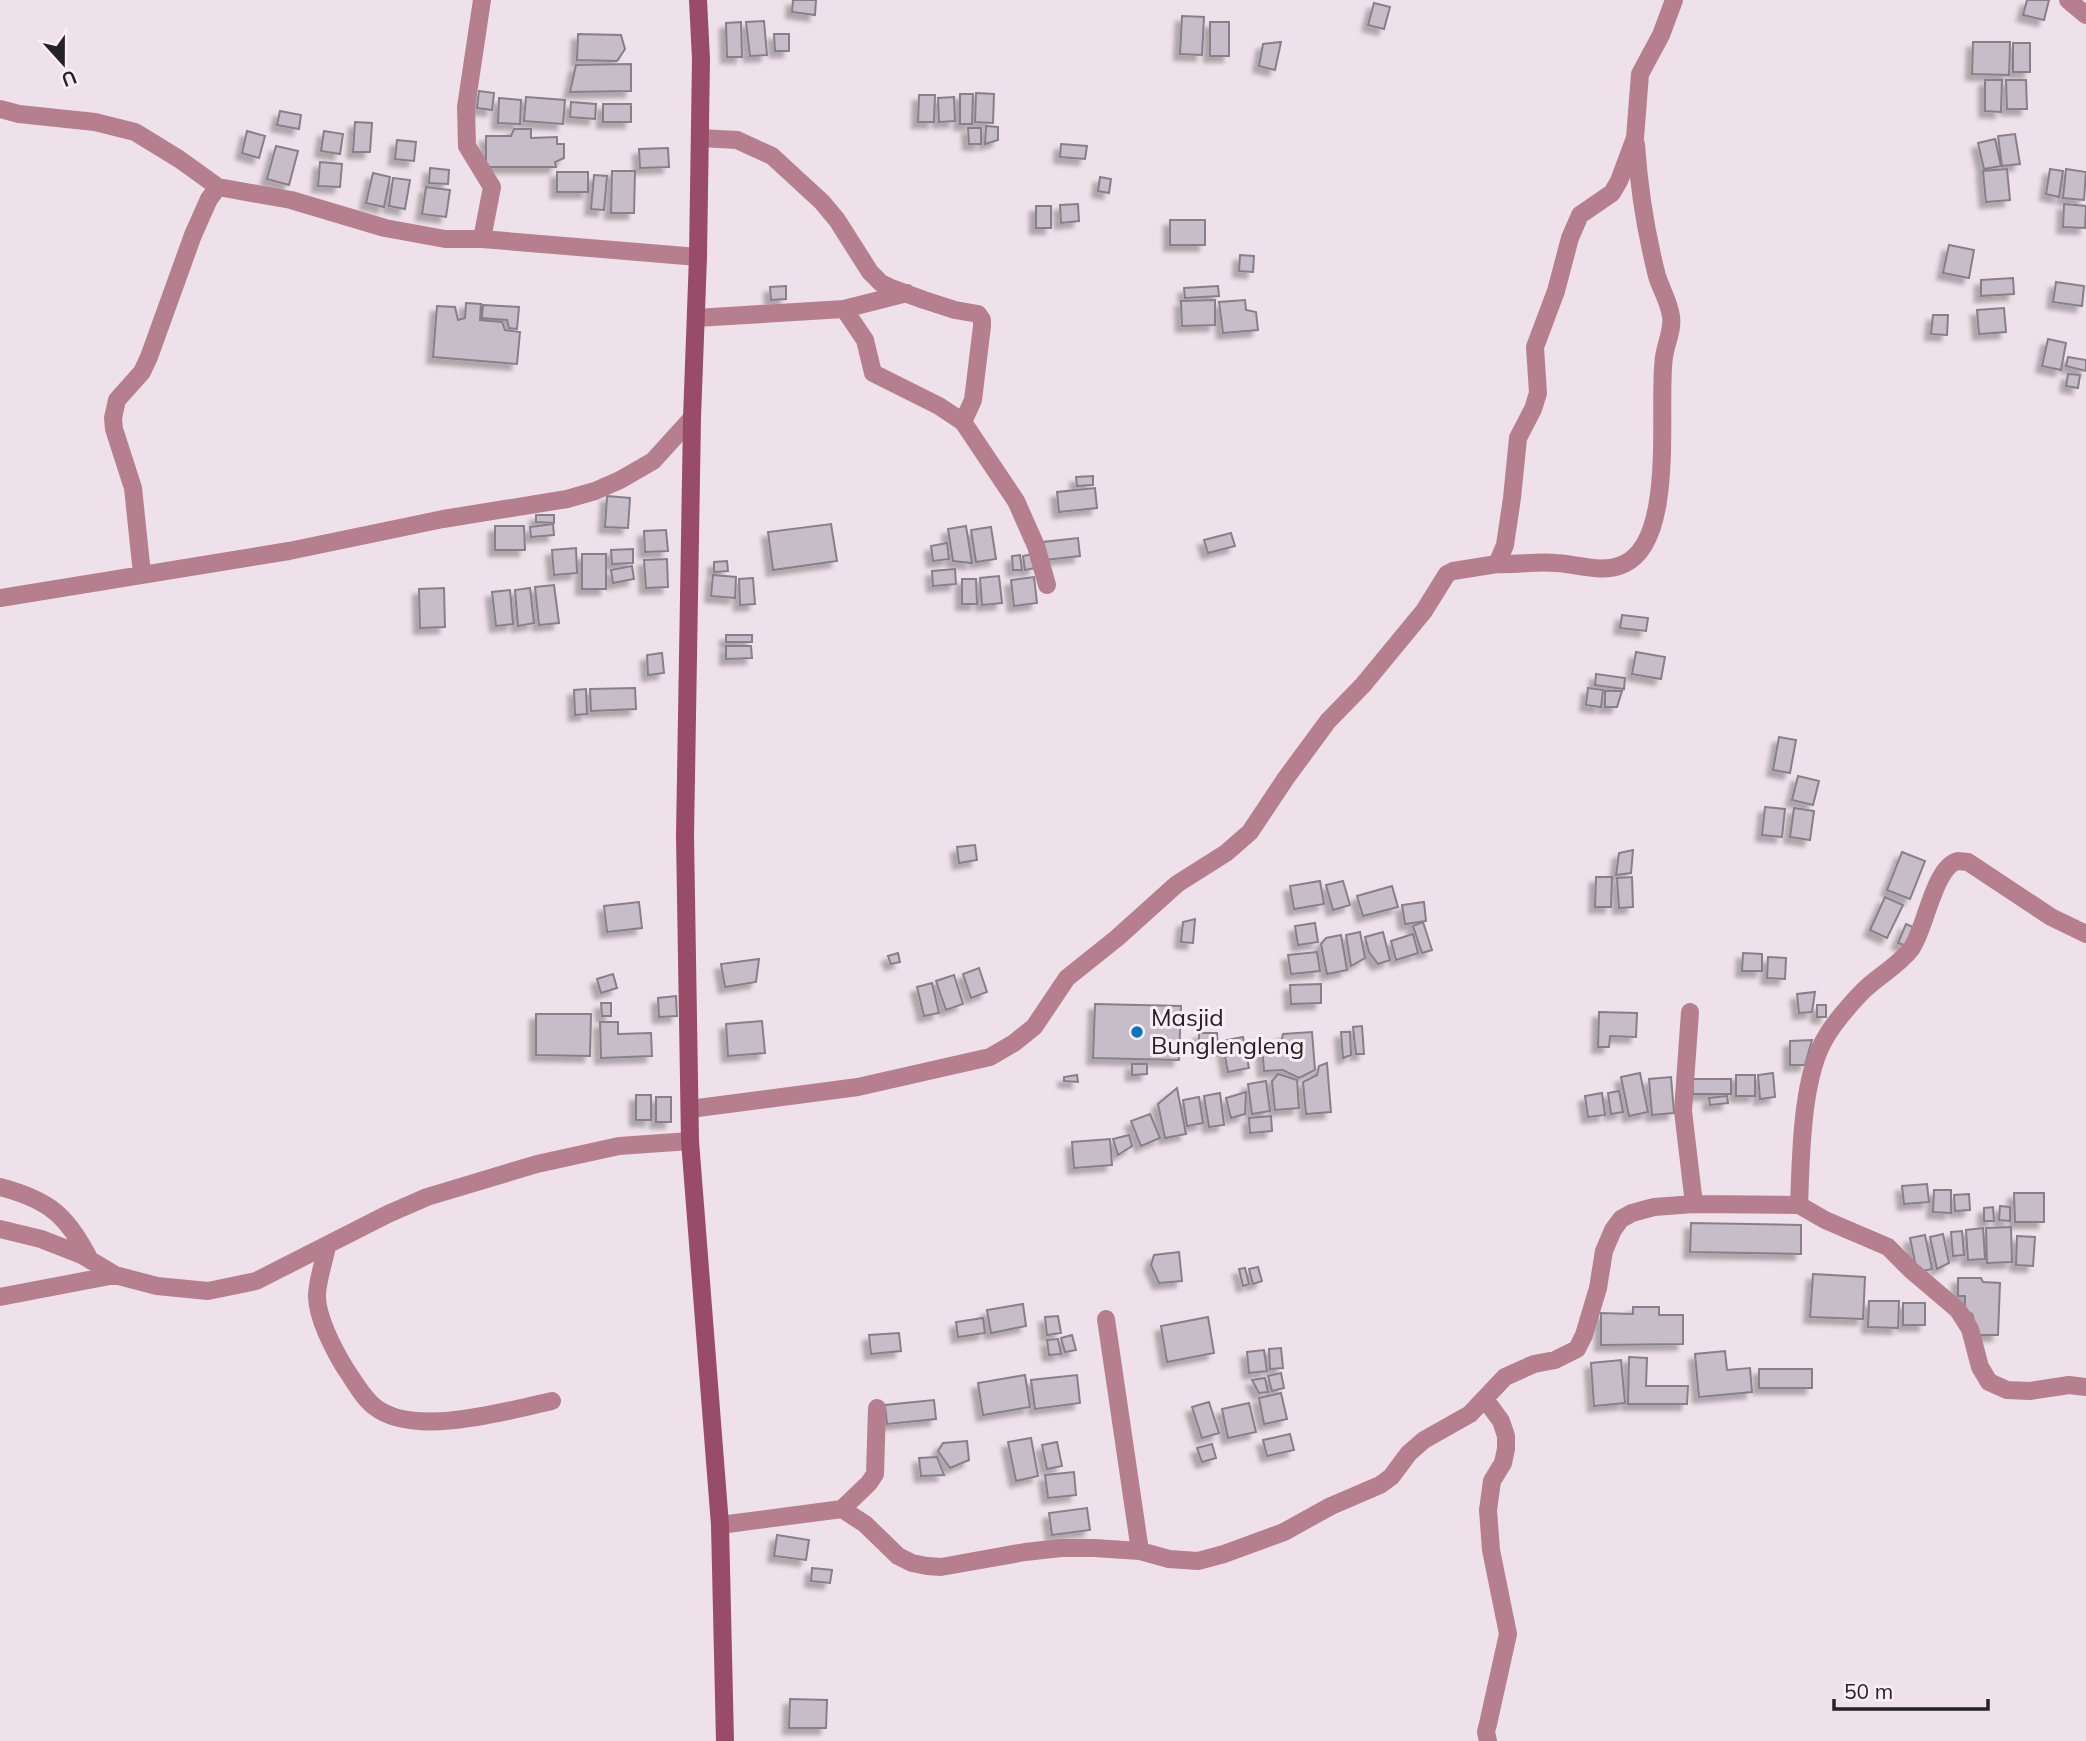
<svg xmlns="http://www.w3.org/2000/svg" width="2086" height="1741" font-family="Mulish,sans-serif">
<style>
.building{fill:#c6bdc8;stroke:#887f8a;stroke-width:2;filter:url(#shadow)}
.lines{fill:none;stroke-linecap:round;stroke-linejoin:round}
.street{stroke:#b57f90;stroke-width:18}
.secondary{stroke:#994c68;stroke-width:18}
.poi-dot{fill:#1073bf;stroke:#fceef6;stroke-width:2.5}
.labels{text-anchor:middle;stroke-width:6;stroke-linejoin:round;paint-order:stroke}
.poi-label{font-size:24px;fill:#262124;stroke:#fceef6;text-anchor:start}
</style>
<defs>
<filter id="shadow"><feDropShadow dx="-6" dy="6" stdDeviation="2" flood-color="#0004"/></filter>
</defs>
<rect width="100%" height="100%" fill="#eee1e9"/>
<!-- building -->
<path class="building" d="M793,0H816L815,15L792,12Z
M2027,0H2049L2044,20L2023,15Z
M1374,3L1390,7L1384,29L1368,25Z
M1182,16L1204,17L1202,55L1180,54Z
M764,21L767,55L750,56L746,22Z
M741,22L742,57H727L726,23Z
M1210,22H1229V56H1210Z
M578,34L621,35L625,49L617,61L577,60Z
M774,34H789V51H775Z
M1281,42L1275,70L1259,66L1263,44Z
M1973,42H2010L2009,75L1972,74Z
M2013,43H2030V72H2013Z
M631,64V91L570,92L576,65Z
M1985,80H2002L2001,112L1985,111Z
M2006,80H2026L2027,109H2007Z
M479,91L494,93L492,110L477,108Z
M976,93L994,94L993,123L975,122Z
M960,94H973L972,124H960Z
M919,95H935L934,122H918Z
M526,97L565,100L563,124L524,121Z
M954,97L955,121L939,122L938,98Z
M499,98L521,100L520,124L498,123Z
M571,102L596,104L595,119L570,117Z
M603,104H631V122H603Z
M280,111L301,115L299,129L277,125Z
M355,122L372,123L370,152H353Z
M986,126L998,127V140L985,144Z
M968,128H981V144H969Z
M514,129H531V138L557,137V144H564V158L555,162L556,167H486V136H511Z
M247,131L265,136L259,158L242,153Z
M324,131L343,134L340,154L321,151Z
M2015,134L2020,164L2002,166L1998,136Z
M1995,139L2001,166L1984,169L1978,143Z
M397,140L416,142L414,161L395,159Z
M1061,144L1087,146L1085,159L1060,157Z
M276,146L298,151L289,185L267,179Z
M668,148L669,167L640,168L639,149Z
M320,162L342,164L340,187L318,186Z
M430,168L449,170L448,184L429,183Z
M2007,169L2010,200L1986,202L1983,171Z
M2050,169L2063,171L2059,197L2046,194Z
M2066,169L2086,172L2084,200L2063,198Z
M612,171H635L634,213H611Z
M557,172H588V192H557Z
M373,173L390,177L384,207L366,203Z
M594,175L607,176L604,210L591,209Z
M1100,177L1111,179L1109,193L1098,191Z
M393,178L410,180L405,209L389,206Z
M426,187L450,190L446,217L422,214Z
M1078,204L1079,221L1061,223L1060,205Z
M2064,204L2086,206L2085,228L2063,227Z
M1036,206H1051V228H1036Z
M1170,220H1205V245H1170Z
M1949,245L1974,250L1969,278L1943,273Z
M1240,255L1254,256L1253,272L1239,271Z
M2013,278L2014,294L1981,296V280Z
M2056,282L2084,286L2082,306L2053,302Z
M786,286V299L771,300L770,287Z
M1218,286L1219,296L1185,298L1184,288Z
M1215,300V325L1182,326L1181,301Z
M1245,300L1246,310L1256,312L1258,330L1223,333L1219,302Z
M466,303L481,304L480,320L502,322L505,330L520,332L517,364L433,357L437,306L455,307L458,320L465,318Z
M483,305L519,307L517,329L509,328L507,320L482,318Z
M2004,308L2006,332L1979,334L1977,310Z
M1933,315H1948L1947,335L1931,334Z
M2048,339L2066,343L2061,370L2042,366Z
M2068,357L2086,360V371L2066,366Z
M2068,374L2080,375L2078,388L2066,386Z
M1093,476V485L1077,486L1076,477Z
M1095,488L1097,508L1059,512L1057,492Z
M607,496L630,498L628,528L605,527Z
M536,515H554V523L536,522Z
M553,524L554,535L531,537L530,527Z
M831,524L837,561L773,570L768,532Z
M495,526H524L525,550H495Z
M966,526L972,563L953,561L948,529Z
M991,527L996,559L976,562L971,530Z
M666,530L668,551L645,552L644,531Z
M1231,533L1235,546L1208,553L1204,540Z
M1078,538L1080,556L1045,560L1043,542Z
M947,543L949,559L933,561L931,546Z
M576,548L577,573L554,575L552,550Z
M633,549V563L612,564L611,550Z
M582,554H606V589H582Z
M1033,554L1035,568L1025,570L1023,556Z
M1020,555L1022,570H1013L1012,556Z
M667,559L668,587L646,588L644,560Z
M727,561L728,571L714,572V562Z
M632,566L634,579L613,583L611,570Z
M955,569L956,584L933,586L932,571Z
M713,575L736,577L735,598L711,596Z
M999,576L1002,603L982,605L980,578Z
M1034,577L1037,603L1014,606L1011,580Z
M753,578L755,604L740,605L739,579Z
M962,579H976L977,604H962Z
M554,585L559,623L539,625L535,587Z
M444,588L445,627L420,628L419,589Z
M530,588L534,623L518,626L515,590Z
M510,590L513,624L496,626L492,592Z
M1622,615L1648,618L1646,631L1620,628Z
M726,635H752V642H726Z
M726,646H751L752,658L726,659Z
M1636,652L1665,657L1661,679L1632,674Z
M662,653L664,673L648,675L647,655Z
M1596,674L1625,678L1624,689L1595,685Z
M635,688L636,709L591,711L590,689Z
M1588,688L1603,690L1601,707L1586,705Z
M586,689L587,714L575,715L574,690Z
M1605,691H1622L1617,707H1605Z
M1779,737L1796,740L1790,773L1773,770Z
M1798,776L1819,781L1813,805L1792,800Z
M1765,807L1785,809L1782,837L1762,835Z
M1794,808L1814,811L1810,840L1790,837Z
M975,845L977,860L959,863L957,847Z
M1633,850L1631,873L1616,875L1619,853Z
M1902,852L1925,861L1910,899L1887,890Z
M1596,877H1612L1611,907H1595Z
M1632,877L1633,907L1619,908L1617,878Z
M1320,881L1324,904L1294,909L1290,886Z
M1343,881L1350,905L1333,910L1326,885Z
M1392,886L1398,907L1363,916L1357,896Z
M1885,897L1903,905L1887,938L1870,930Z
M639,902L642,928L607,932L604,906Z
M1424,902L1426,921L1405,924L1402,905Z
M1195,919L1193,943L1181,942L1183,922Z
M1423,922L1432,950L1422,953L1413,926Z
M1315,923L1318,942L1298,945L1295,926Z
M1906,924L1913,927L1906,946L1898,943Z
M1360,932L1365,958L1351,966L1346,935Z
M1383,932L1390,960L1378,964L1369,952L1365,937Z
M1413,934L1418,953L1396,960L1391,941Z
M1341,935L1347,970L1327,974L1321,944L1326,938Z
M1317,952L1320,971L1291,974L1288,955Z
M898,953L900,962L891,964L888,956Z
M1743,953L1762,954V971H1742Z
M1768,957L1786,958L1785,979L1767,978Z
M759,959L756,982L725,987L721,964Z
M979,968L987,992L971,998L963,974Z
M613,974L617,988L601,993L597,979Z
M954,975L963,1004L946,1010L936,981Z
M932,983L939,1013L924,1016L917,987Z
M1321,984V1003L1291,1004L1290,985Z
M1815,992L1812,1012L1799,1013L1797,994Z
M676,996L677,1016L659,1017L658,998Z
M601,1003H611V1016H602Z
M1095,1004L1181,1006L1179,1060L1093,1058Z
M1817,1005H1826V1017H1817Z
M1599,1012L1637,1013L1636,1037L1610,1036L1609,1047H1598Z
M536,1014H591L590,1056L536,1055Z
M762,1021L765,1053L728,1056L726,1024Z
M600,1022H618V1034L651,1033L652,1056L601,1058Z
M1362,1026L1364,1054H1356L1353,1027Z
M1312,1032L1315,1070L1299,1078L1283,1070L1264,1071L1262,1045L1281,1043L1283,1034Z
M1341,1032H1350L1351,1055L1343,1058Z
M1199,1033H1217L1218,1049H1199Z
M1243,1037L1249,1068L1228,1072L1222,1041Z
M1812,1040L1805,1065H1790V1041Z
M1327,1063L1331,1112L1306,1114L1303,1082L1317,1075L1319,1066Z
M1132,1064H1147V1074L1132,1075Z
M1640,1073L1648,1112L1629,1116L1621,1077Z
M1773,1073L1775,1097L1760,1099L1758,1075Z
M1278,1074L1297,1080L1299,1108L1275,1110L1272,1081Z
M1077,1075L1078,1082L1064,1081V1077Z
M1736,1075H1755V1096H1736Z
M1671,1077L1674,1113L1652,1115L1649,1079Z
M1693,1079H1731V1094H1693Z
M1266,1081L1270,1111L1252,1114L1248,1084Z
M1177,1088L1186,1134L1165,1138L1158,1104Z
M1619,1091L1623,1112L1611,1114L1608,1093Z
M1246,1092L1245,1114L1231,1118L1226,1098Z
M1220,1093L1224,1125L1209,1127L1204,1096Z
M1602,1093L1605,1115L1588,1117L1585,1096Z
M636,1095H651V1120H636Z
M1727,1096L1728,1103L1710,1105L1709,1098Z
M656,1097H671V1122H656Z
M1199,1097L1203,1123L1187,1126L1183,1100Z
M1150,1114L1160,1138L1141,1146L1131,1121Z
M1271,1116L1272,1131L1250,1133L1249,1118Z
M1129,1135L1132,1146L1118,1155L1113,1139Z
M1110,1139L1112,1165L1074,1168L1072,1142Z
M1927,1184L1929,1202L1904,1204L1902,1186Z
M1934,1190H1951V1213L1933,1212Z
M2014,1193H2044V1222H2015Z
M1969,1194L1970,1210L1955,1211L1954,1195Z
M2000,1206L2010,1207V1221L1999,1220Z
M1993,1207L1994,1221H1984V1208Z
M1691,1223L1801,1225V1254L1690,1252Z
M2011,1227L2012,1262L1987,1263L1986,1228Z
M1983,1228L1985,1259L1968,1260L1966,1230Z
M1962,1231L1964,1255L1953,1256L1951,1232Z
M1943,1234L1949,1263L1937,1269L1930,1237Z
M1925,1235L1932,1269L1917,1272L1910,1238Z
M2017,1236L2035,1237L2033,1266L2016,1265Z
M1179,1252L1182,1281L1159,1283L1151,1265L1154,1255Z
M1258,1267L1262,1281L1253,1284L1249,1269Z
M1245,1268L1249,1284L1243,1286L1239,1269Z
M1813,1274L1865,1277L1863,1319L1810,1317Z
M1958,1278H1981L1983,1282L2000,1283L1998,1335H1978L1972,1314L1965,1310V1296H1958Z
M1869,1301H1899L1898,1328L1868,1327Z
M1903,1303H1925V1325H1903Z
M1023,1304L1026,1326L991,1333L987,1310Z
M1633,1307H1659V1315H1683V1344L1601,1345V1313L1633,1314Z
M1058,1316L1061,1333L1047,1335L1045,1317Z
M1208,1317L1214,1353L1167,1362L1161,1326Z
M983,1318L985,1333L958,1337L956,1322Z
M899,1333L901,1351L871,1354L869,1335Z
M1072,1335L1076,1350L1065,1352L1061,1338Z
M1058,1339L1061,1354L1049,1355L1047,1340Z
M1281,1348L1283,1368L1270,1369L1269,1349Z
M1264,1350L1267,1371L1249,1373L1247,1352Z
M1725,1351L1727,1370L1750,1368L1752,1392L1699,1397L1695,1354Z
M1629,1357L1647,1358L1646,1386H1688L1687,1404H1628Z
M1621,1360L1625,1403L1594,1406L1591,1363Z
M1759,1369H1812V1388H1759Z
M1281,1373L1284,1388L1272,1391L1268,1376Z
M1025,1375L1030,1407L983,1415L978,1383Z
M1077,1375L1080,1403L1035,1409L1031,1380Z
M1265,1378L1268,1392L1259,1393L1252,1380Z
M1281,1393L1287,1419L1264,1424L1259,1398Z
M934,1400L936,1419L887,1424L885,1405Z
M1209,1402L1219,1433L1202,1438L1192,1407Z
M1249,1403L1256,1432L1228,1438L1222,1409Z
M1290,1434L1294,1450L1267,1456L1263,1440Z
M1031,1438L1038,1476L1016,1481L1008,1442Z
M967,1441L969,1460L950,1468L938,1451L943,1443Z
M1057,1442L1062,1466L1047,1469L1042,1445Z
M1212,1444L1216,1458L1202,1462L1197,1448Z
M937,1457L944,1475L921,1476L919,1458Z
M1074,1472L1076,1495L1048,1498L1045,1475Z
M1087,1508L1090,1530L1052,1535L1049,1513Z
M777,1535L809,1540L806,1560L774,1556Z
M812,1568L832,1570L830,1583L811,1581Z
M790,1699L827,1700L826,1728H789Z"/>
<g class="lines">
<!-- street -->
<path class="street" d="M2068,0L2086,15
M0,109L19,114L95,122L135,132L179,159L218,187
M700,138L737,140L772,156L822,202L837,220L870,272L881,283L891,288L924,300L955,310L978,314L982,320V326L973,400L963,422L1016,501L1036,546L1047,585
M482,239L698,257
M844,309L865,340L873,373L939,406L963,422
M696,318L844,309L907,293
M1497,564C1517,565 1537,561 1556,563C1578,564 1602,574 1624,564C1677,540 1657,405 1664,357C1666,343 1673,330 1671,316C1669,302 1661,289 1657,276C1646,233 1639,189 1636,144
M142,574L133,488L114,429L113,418L117,400L142,372L149,357L193,235L209,199L218,187L291,200L385,228L445,239H482L492,187L467,146L466,107L482,0
M0,598L289,551L443,519L567,499L595,491L620,480L653,461L692,418
M1690,1012L1683,1111L1694,1204
M690,1109L858,1087L990,1057L1014,1043L1034,1027L1067,978L1117,938L1177,884L1226,853L1250,832L1286,778L1328,721L1363,685L1424,611L1447,574L1453,571L1497,564L1505,545L1512,498L1518,438L1533,409L1538,393L1535,347L1556,291L1570,238L1580,215L1612,193L1619,181L1635,138L1640,74L1661,35L1674,0
M0,1187C49,1200 67,1215 90,1260
M1799,1205C1801,1158 1801,1077 1826,1037C1833,1024 1852,1002 1863,991C1878,976 1898,966 1911,949C1925,931 1934,866 1958,861C1959,861 1967,862 1968,862L2051,917L2086,934
M0,1229L41,1239L82,1255L115,1275
M327,1246C324,1262 318,1278 317,1294C316,1316 334,1350 345,1368C354,1381 363,1398 375,1407C414,1438 506,1411 552,1401
M0,1297L115,1275L157,1286L208,1291L256,1281L388,1214L427,1197L537,1164L619,1146L690,1141
M1106,1319L1140,1551
M1485,1399L1501,1421L1506,1436V1449L1503,1463L1492,1481L1488,1510L1491,1550L1508,1634L1488,1724L1486,1732L1488,1741
M842,1509L869,1483L875,1474L877,1408
M720,1525L842,1509L865,1524L898,1556L912,1563L927,1566L941,1567L1025,1552L1061,1548H1094L1140,1551L1169,1559L1198,1561L1224,1554L1284,1532L1331,1506L1380,1485L1391,1477L1409,1453L1424,1440L1470,1414L1505,1377L1534,1364L1555,1360L1577,1349L1584,1335L1598,1288L1604,1251L1613,1230L1621,1219L1632,1213L1654,1207L1694,1204L1799,1205L1825,1220L1888,1247L1911,1270L1958,1310L1970,1329L1980,1367L1989,1382L2007,1390L2030,1391L2069,1385L2086,1387"/>
<!-- secondary -->
<path class="secondary" d="M698,0L701,59L698,257L692,418L685,836L690,1141L720,1525L725,1741"/>
</g>
<!-- markers -->
<circle class="poi-dot" cx="1137" cy="1032" r="7"/>
<g class="labels">
<!-- poi labels -->
<g class="poi-label">
<text x="1151" y="1026">Masjid<tspan x="1151" dy="28">Bunglengleng</tspan></text>
</g>
</g>
<!-- north arrow -->
<g transform="translate(63 63) rotate(159)" stroke="#fceef6" stroke-width="5" paint-order="stroke">
<path d="M0-5L12 26L0 18L-12 26Z" fill="#262124"/>
<text y="-10" font-size="19" font-weight="bold" text-anchor="middle" fill="#262124">U</text>
</g>
<!-- scale -->
<path d="M1834 1699v10h154v-10" fill="none" stroke="#262124" stroke-width="3.5"/>
<text x="1844" y="1699" font-size="21" fill="#262124" stroke="#fceef6" stroke-width="5" paint-order="stroke">50 m</text>
</svg>
